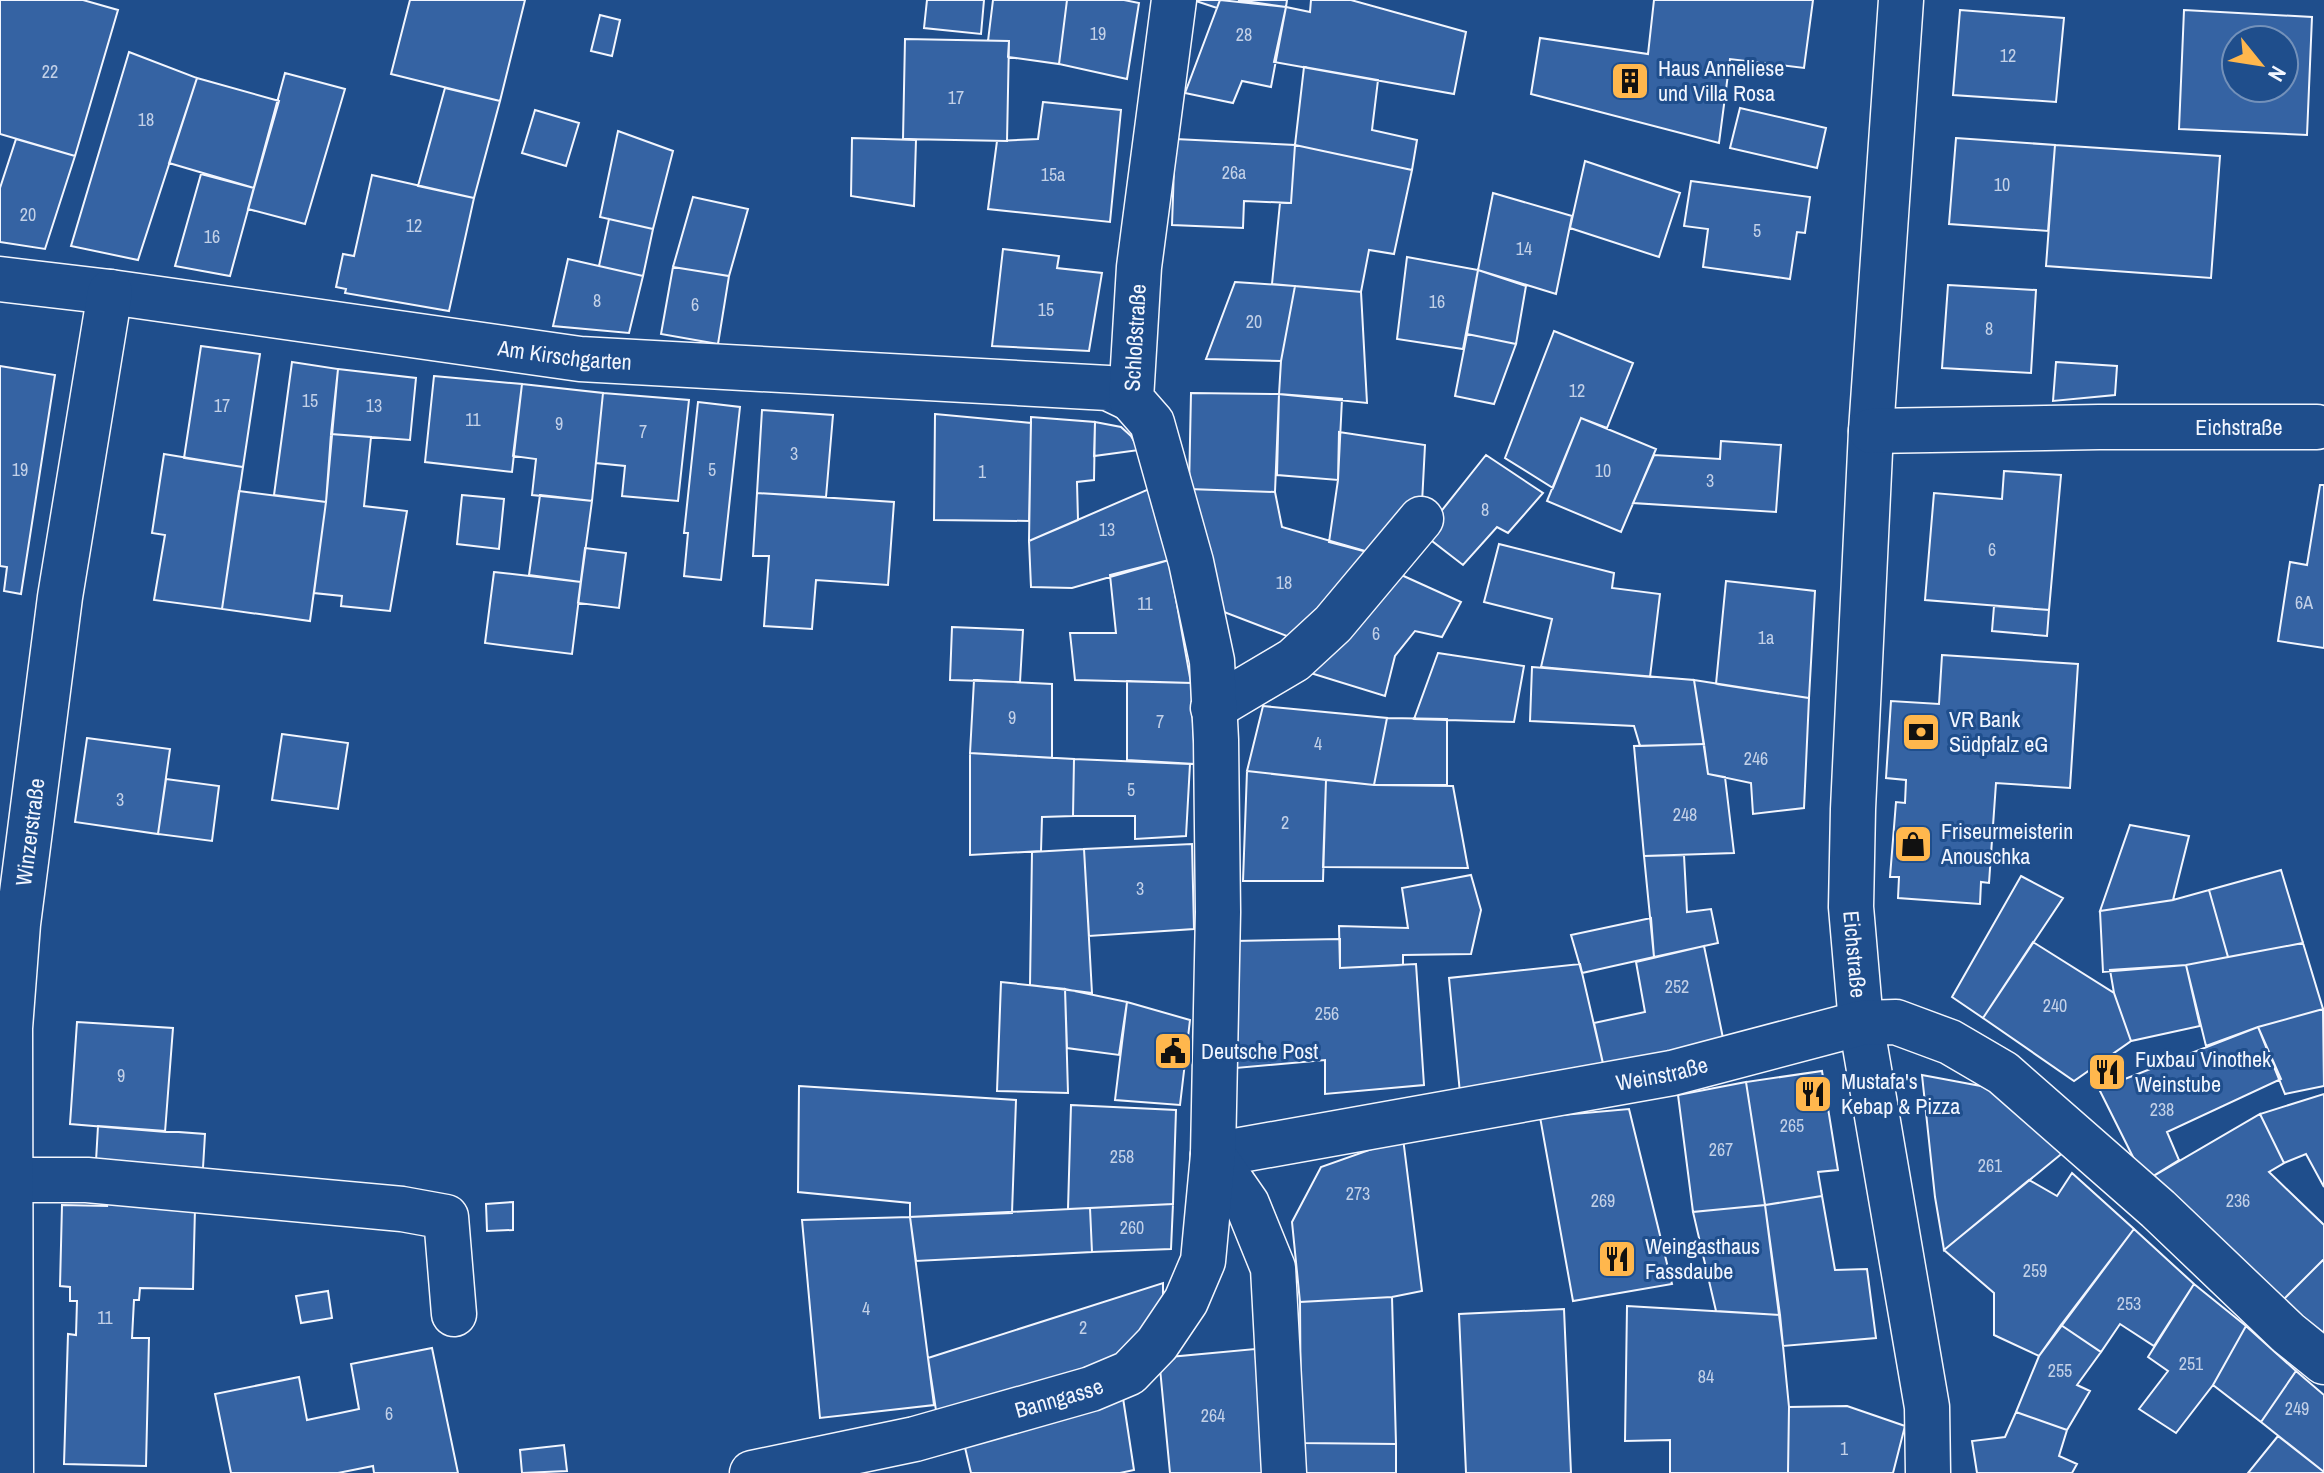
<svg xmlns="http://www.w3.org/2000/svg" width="2324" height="1473" font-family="'Archivo Narrow',sans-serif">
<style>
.building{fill:#3563a3;stroke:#f2f6ff;stroke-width:2;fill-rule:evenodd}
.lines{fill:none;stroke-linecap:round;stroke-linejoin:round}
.minor-casing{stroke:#f2f6ff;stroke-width:47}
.minor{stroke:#1f4e8c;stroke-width:44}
.labels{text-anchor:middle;stroke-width:6;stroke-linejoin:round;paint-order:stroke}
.number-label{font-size:18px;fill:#c3d1e8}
.poi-label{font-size:22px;fill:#f2f6ff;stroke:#1f4e8c;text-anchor:start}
.street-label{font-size:22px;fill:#f2f6ff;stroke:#1f4e8c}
</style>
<rect width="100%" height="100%" fill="#1f4e8c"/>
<!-- building -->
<path class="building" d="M0,0H83L118,10L75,156L0,134Z
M410,0H525L500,101L391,74Z
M927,0H984L981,34L924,28Z
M993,0H1067L1059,64L1008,57L1009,41H988Z
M1067,0H1124L1139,3L1127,79L1059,64Z
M1193,0H1220L1217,8Z
M1220,0L1286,7L1271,87L1242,81L1233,103L1185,93Z
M1238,0H1287L1286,7Z
M1311,0H1351L1466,32L1454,94L1274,62L1286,7L1310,12Z
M1654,0H1813L1804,68L1730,59L1719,143L1531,94L1540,38L1648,54Z
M1960,10L2064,18L2056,102L1953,95Z
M2184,10L2312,17L2307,135L2179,129ZM2236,40H2284V88H2236Z
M600,15L620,20L612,56L591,51Z
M905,39L1009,41L1007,141L903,139Z
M129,52L197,78L138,260L71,246Z
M1304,67L1378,80L1372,130L1417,140L1412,170L1295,145Z
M285,73L345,89L305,224L248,209Z
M197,78L279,101L254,188L169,163Z
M445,88L500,101L474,198L418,186Z
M1043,102L1121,110L1110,222L988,209L997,141L1038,139Z
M1740,108L1826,128L1817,168L1730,148Z
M535,110L579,123L566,166L522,153Z
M618,131L673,151L653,229L600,217Z
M852,138L916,140L914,206L851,196Z
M1956,138L2055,145L2048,231L1949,224Z
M16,139L75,156L45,249L0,242V188Z
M1175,139L1295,145L1291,203L1244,201L1243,228L1172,225Z
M1295,145L1412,170L1394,254L1369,250L1361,292L1272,284L1280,203H1291Z
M2055,145L2220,156L2211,278L2046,266Z
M1585,161L1680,193L1659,257L1570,228Z
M201,174L254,188L230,276L175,266Z
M372,175L474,198L449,311L345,293L346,289L336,287L343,254L354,256Z
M1691,181L1810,197L1805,233L1797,232L1790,279L1703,267L1708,229L1684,226Z
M1493,193L1572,216L1556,294L1478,270Z
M693,197L748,209L729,276L673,267Z
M609,219L653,229L643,276L599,266Z
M1003,249L1059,256L1057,268L1102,273L1089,351L992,346Z
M1407,257L1478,270L1463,349L1397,339Z
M568,259L643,276L629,333L553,326Z
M673,267L729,276L718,344L661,334Z
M1478,270L1526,286L1516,344L1467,334Z
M1235,282L1295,286L1281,361L1206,359Z
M1948,285L2036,290L2031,373L1942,368Z
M1295,286L1361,292L1367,403L1279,394L1281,361Z
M1554,331L1633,363L1607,428L1581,418L1553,488L1505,458Z
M1467,334L1516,344L1494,404L1455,396Z
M201,346L260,354L243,467L184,458Z
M292,362L338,369L326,502L274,495Z
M2056,362L2117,366L2115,395L2053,401Z
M0,366L55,375L21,594L4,591L7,567L0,566Z
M338,369L416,378L410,440L331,434Z
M434,376L522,384L512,472L425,462Z
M522,384L603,393L592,501L532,495L536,459L513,456Z
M603,393L689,400L678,501L622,496L625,466L596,463Z
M1191,393L1279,394L1275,492L1189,489Z
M1279,394L1342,399L1338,480L1277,475Z
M698,402L740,407L721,580L684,576L688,533H684Z
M762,410L833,415L826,497L757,493Z
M935,414L1031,423L1029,521L934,520Z
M1031,417L1095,422L1094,480L1077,482L1078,520L1029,541Z
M1581,418L1656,449L1621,532L1547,501Z
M1095,422L1121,427L1131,436L1139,450L1094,456Z
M1339,432L1425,445L1422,503L1379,555L1329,542L1338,480Z
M331,434L371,437L364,506L407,511L390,611L341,606L342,596L314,593L326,502Z
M1721,441L1781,445L1776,512L1633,503L1654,455L1720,459Z
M164,454L243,467L222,609L154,600L165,535L152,533Z
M1486,455L1543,493L1508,533L1497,527L1463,565L1423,534Z
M2004,471L2061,475L2049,610L1925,600L1934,493L2002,499Z
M2320,485H2324V648L2278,641L2290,562L2307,565Z
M1149,489L1169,560L1072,588L1031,587L1029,541Z
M1189,489L1275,492L1282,527L1379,555L1300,641L1224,612Z
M239,491L326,502L310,621L222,609Z
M757,493L894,502L888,585L816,580L812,629L764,626L769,556H753Z
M462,495L504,499L499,549L457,544Z
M540,495L592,501L581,582L529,575Z
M1499,544L1614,573L1612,588L1660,594L1650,677L1541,667L1552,619L1484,602Z
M585,548L626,553L619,608L578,603Z
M1169,560L1191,683L1075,680L1070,633H1116L1110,575Z
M494,572L581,582L572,654L485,643Z
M1397,573L1461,602L1442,637L1415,631L1395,656L1385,696L1304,671Z
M1726,581L1815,591L1809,698L1716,684Z
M1994,606L2049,610L2047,636L1992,631Z
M952,627L1023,630L1020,682L950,680Z
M1438,653L1524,666L1514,722L1414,719Z
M1942,655L2078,664L2070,788L1996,783L1989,883L1981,882L1980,904L1898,898L1899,877H1890L1896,802L1905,803L1906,780L1886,778L1891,701L1939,704Z
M1532,667L1694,680L1704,744L1640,746L1634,726L1530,721Z
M974,680L1052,684V758L970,753Z
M1694,680L1809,698L1804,808L1753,814L1751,783L1708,774Z
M1127,681L1191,683L1195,764L1127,760Z
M1263,706L1387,718L1374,785L1247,771Z
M1387,718L1447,719V785H1374Z
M282,734L348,743L338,809L272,800Z
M87,738L170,749L158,834L75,822Z
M1704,744L1708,774L1725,777L1734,853L1644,856L1634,746Z
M970,753L1074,759L1073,816L1042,817L1041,851L970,855Z
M1074,759L1190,764L1186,836L1135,839V816H1073Z
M1247,771L1326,780L1323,881H1243Z
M166,779L219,786L212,841L158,834Z
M1326,780L1374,785L1453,786L1468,868L1323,867Z
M2130,825L2189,836L2173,900L2100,911Z
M1192,844L1194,929L1089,936L1084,849Z
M1084,849L1092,993L1030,985L1032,852Z
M1684,855L1687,912L1711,909L1718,943L1654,957L1644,856Z
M2281,870L2303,943L2228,957L2209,890Z
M1471,875L1481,910L1471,954L1403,955V965L1340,968L1339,926L1408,928L1402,888Z
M2021,876L2063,898L1983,1018L1952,997Z
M2209,890L2228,957L2186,965L2103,972L2100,911L2173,900Z
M1651,918L1654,957L1582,973L1571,935Z
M1340,939V968L1416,964L1424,1085L1325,1094V1060L1236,1068L1234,941Z
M2033,942L2114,993L2131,1041L2074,1081L1983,1018Z
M2303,943L2323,1009L2258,1027L2206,1046L2186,965Z
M1704,946L1723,1038L1604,1068L1594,1023L1645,1012L1636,962Z
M1580,964L1604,1068L1460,1093L1449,978Z
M2186,965L2200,1026L2131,1041L2114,993L2110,970Z
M1001,982L1065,989L1068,1093L997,1091Z
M1065,989L1127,1002L1119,1055L1067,1048Z
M1127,1002L1190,1020L1180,1105L1115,1100Z
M2323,1009L2324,1086L2285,1094L2258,1027Z
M77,1022L173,1028L165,1132L70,1124Z
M2258,1027L2281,1079L2167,1132L2179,1160L2145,1181L2099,1089Z
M1822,1071L1838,1170L1818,1172L1822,1196L1765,1205L1746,1082Z
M1922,1075L1986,1087L2065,1151L1944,1250L1935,1197Z
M1746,1082L1765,1205L1693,1212L1678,1095Z
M799,1086L1016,1100L1012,1213L910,1217V1203L798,1192Z
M2324,1094V1187L2306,1154L2284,1163L2260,1114Z
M1071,1105L1176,1110L1173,1204L1068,1209Z
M1629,1109L1672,1284L1573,1301L1540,1117Z
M2260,1114L2284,1163L2269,1172L2324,1225V1259L2280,1303L2152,1177Z
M98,1126L205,1134L203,1168L96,1161Z
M1403,1138L1422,1291L1392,1297L1300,1302L1292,1222L1321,1167Z
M2072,1173L2134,1229L2039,1356L1994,1335V1293L1944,1250L2029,1180L2057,1196Z
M1822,1196L1835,1270L1867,1269L1876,1338L1783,1346L1765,1205Z
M106,1201L195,1208L193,1289L140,1288L139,1300H134L132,1338H149L146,1466L64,1464L68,1334L76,1335L77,1301H70V1287L60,1286L62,1205L107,1206Z
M513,1202V1230L487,1231L486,1204Z
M1173,1204L1171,1249L1092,1252L1090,1208Z
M1765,1205L1780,1315L1716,1311L1693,1212Z
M1090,1208L1092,1252L916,1261L910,1217Z
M910,1217L934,1405L820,1418L802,1220Z
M2134,1229L2194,1284L2154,1346L2120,1324L2101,1352L2061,1325Z
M2324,1259V1340L2280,1303Z
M1163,1283V1301L1123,1355L937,1417L928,1358Z
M2194,1284L2246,1326L2213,1385L2176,1433L2139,1409L2168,1371L2148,1357Z
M328,1291L332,1318L301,1323L296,1296Z
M1392,1297L1396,1444L1301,1443L1300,1302Z
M1627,1306L1780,1315L1789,1407L1788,1473H1670V1440L1625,1441Z
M1564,1309L1571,1473H1466L1459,1314Z
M2061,1325L2101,1352L2077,1385L2090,1391L2067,1430L2016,1412L2039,1356Z
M2246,1326L2296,1371L2261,1422L2213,1385Z
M432,1348L458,1473H374L373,1466L338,1473H231L215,1394L299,1377L307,1420L359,1409L351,1364Z
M1255,1349L1266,1473H1170L1159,1358Z
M2296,1371L2324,1395V1472L2261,1422Z
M1123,1398L1134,1470L1120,1473H971L963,1439Z
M1847,1406L1905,1426L1893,1473H1788L1789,1407Z
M2016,1412L2067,1430L2059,1456L2077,1464L2072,1473H1977L1972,1441L2005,1437Z
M2278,1436L2324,1472V1473H2248Z
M1301,1443L1396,1444V1473H1302Z
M564,1445L567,1471L522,1473L520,1450Z"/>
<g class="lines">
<!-- minor casing -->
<g class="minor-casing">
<g id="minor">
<path id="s1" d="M1901,0L1871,431L1853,809L1851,907L1861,1023L1927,1407L1928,1473"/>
<path id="s2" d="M0,279L110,292L580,359L1108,388L1131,399"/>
<path id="s3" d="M1871,431L2099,427H2317"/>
<path d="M1213,708L1294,660L1333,624L1421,519"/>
<path id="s4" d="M1213,1155L1672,1073L1861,1023L1896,1022L1950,1042L2003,1073L2158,1209L2288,1333L2324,1362"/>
<path d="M1213,1155L1247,1204L1273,1268L1284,1473"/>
<path d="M11,1180H87L402,1209L446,1217L454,1314"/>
<path id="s5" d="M11,1473L10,1028L18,924L60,597L110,292"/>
<path id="s6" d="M752,1473L915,1439L1091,1389L1129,1373L1157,1344L1186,1301L1203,1261L1213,1155L1218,912L1216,740L1212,661L1191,562L1152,423L1131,399L1139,267L1174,0"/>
</g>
</g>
<!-- minor -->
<use href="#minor" class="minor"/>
</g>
<!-- icons -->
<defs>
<g id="building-square" transform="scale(2)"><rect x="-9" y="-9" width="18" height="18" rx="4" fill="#ffb74d" stroke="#1f4e8c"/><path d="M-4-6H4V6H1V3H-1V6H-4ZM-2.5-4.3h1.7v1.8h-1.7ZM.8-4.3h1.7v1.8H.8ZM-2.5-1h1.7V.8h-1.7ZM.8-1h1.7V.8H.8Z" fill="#111"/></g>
<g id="bank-square" transform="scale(2)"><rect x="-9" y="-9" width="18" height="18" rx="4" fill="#ffb74d" stroke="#1f4e8c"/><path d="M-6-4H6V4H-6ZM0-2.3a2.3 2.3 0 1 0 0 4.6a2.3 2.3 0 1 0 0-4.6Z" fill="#111"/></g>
<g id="shop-square" transform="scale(2)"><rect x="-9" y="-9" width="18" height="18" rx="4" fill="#ffb74d" stroke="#1f4e8c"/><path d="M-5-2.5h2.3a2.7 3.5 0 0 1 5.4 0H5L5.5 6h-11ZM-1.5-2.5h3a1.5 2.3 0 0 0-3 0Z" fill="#111"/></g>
<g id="civic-square" transform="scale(2)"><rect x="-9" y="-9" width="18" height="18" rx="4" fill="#ffb74d" stroke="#1f4e8c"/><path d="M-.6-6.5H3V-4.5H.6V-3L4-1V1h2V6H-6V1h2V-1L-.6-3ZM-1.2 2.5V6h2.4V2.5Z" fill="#111"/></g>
<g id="restaurant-square" transform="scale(2)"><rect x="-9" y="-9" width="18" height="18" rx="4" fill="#ffb74d" stroke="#1f4e8c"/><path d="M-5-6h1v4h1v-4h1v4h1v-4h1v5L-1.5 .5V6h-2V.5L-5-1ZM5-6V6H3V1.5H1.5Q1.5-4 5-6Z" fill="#111"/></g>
</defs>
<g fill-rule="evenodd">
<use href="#building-square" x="1630" y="81"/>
<use href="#bank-square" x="1921" y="732"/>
<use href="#shop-square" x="1913" y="844"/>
<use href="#civic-square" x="1173" y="1051"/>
<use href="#restaurant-square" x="2107" y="1072"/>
<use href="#restaurant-square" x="1813" y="1094"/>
<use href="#restaurant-square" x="1617" y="1259"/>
</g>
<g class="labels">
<!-- number labels -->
<g class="number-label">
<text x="1098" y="40">19</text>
<text x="1244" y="41">28</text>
<text x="2008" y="62">12</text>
<text x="50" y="78">22</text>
<text x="956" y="104">17</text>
<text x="146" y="126">18</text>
<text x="1234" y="179">26a</text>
<text x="1053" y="181">15a</text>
<text x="2002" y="191">10</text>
<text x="28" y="221">20</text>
<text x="414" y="232">12</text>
<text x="1757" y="237">5</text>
<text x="212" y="243">16</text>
<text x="1524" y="255">14</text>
<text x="597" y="307">8</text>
<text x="1437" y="308">16</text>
<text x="695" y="311">6</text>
<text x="1046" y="316">15</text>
<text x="1254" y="328">20</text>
<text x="1989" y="335">8</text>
<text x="1577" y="397">12</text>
<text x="310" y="407">15</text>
<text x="222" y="412">17</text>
<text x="374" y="412">13</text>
<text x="473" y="426">11</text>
<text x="559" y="430">9</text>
<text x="643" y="438">7</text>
<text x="794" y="460">3</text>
<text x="20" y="476">19</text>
<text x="712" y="476">5</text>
<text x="1603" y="477">10</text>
<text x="982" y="478">1</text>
<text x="1710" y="487">3</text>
<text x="1485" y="516">8</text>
<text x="1107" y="536">13</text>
<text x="1992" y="556">6</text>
<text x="1284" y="589">18</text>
<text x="2304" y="609">6A</text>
<text x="1145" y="610">11</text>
<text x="1376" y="640">6</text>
<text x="1766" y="644">1a</text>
<text x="1012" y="724">9</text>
<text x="1160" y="728">7</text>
<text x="1318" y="750">4</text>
<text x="1756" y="765">246</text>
<text x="1131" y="796">5</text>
<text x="120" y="806">3</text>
<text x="1685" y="821">248</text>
<text x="1285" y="829">2</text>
<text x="1140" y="895">3</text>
<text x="1677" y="993">252</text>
<text x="2055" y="1012">240</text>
<text x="1327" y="1020">256</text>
<text x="121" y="1082">9</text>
<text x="2162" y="1116">238</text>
<text x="1792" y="1132">265</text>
<text x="1721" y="1156">267</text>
<text x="1122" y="1163">258</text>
<text x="1990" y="1172">261</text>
<text x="1358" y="1200">273</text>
<text x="1603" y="1207">269</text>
<text x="2238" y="1207">236</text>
<text x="1132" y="1234">260</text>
<text x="2035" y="1277">259</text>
<text x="2129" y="1310">253</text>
<text x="866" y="1315">4</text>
<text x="105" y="1324">11</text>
<text x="1083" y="1334">2</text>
<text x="2191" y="1370">251</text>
<text x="2060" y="1377">255</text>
<text x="1706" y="1383">84</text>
<text x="2297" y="1415">249</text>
<text x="389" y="1420">6</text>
<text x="1213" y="1422">264</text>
<text x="1844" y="1455">1</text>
</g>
<!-- poi labels -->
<g class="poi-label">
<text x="1658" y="76">Haus Anneliese<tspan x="1658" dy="25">und Villa Rosa</tspan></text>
<text x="1949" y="727">VR Bank<tspan x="1949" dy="25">Südpfalz eG</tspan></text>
<text x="1941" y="839">Friseurmeisterin<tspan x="1941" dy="25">Anouschka</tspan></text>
<text x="1201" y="1059">Deutsche Post</text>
<text x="2135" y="1067">Fuxbau Vinothek<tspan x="2135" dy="25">Weinstube</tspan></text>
<text x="1841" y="1089">Mustafa's<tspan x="1841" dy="25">Kebap &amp; Pizza</tspan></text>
<text x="1645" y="1254">Weingasthaus<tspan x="1645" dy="25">Fassdaube</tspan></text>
</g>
<!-- street labels -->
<g class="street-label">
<text dy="8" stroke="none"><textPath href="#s6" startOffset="1466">Schloßstraße</textPath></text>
<text dy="8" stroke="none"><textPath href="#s2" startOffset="570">Am Kirschgarten</textPath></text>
<text dy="8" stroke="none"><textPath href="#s3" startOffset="368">Eichstraße</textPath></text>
<text dy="8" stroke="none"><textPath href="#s5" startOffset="642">Winzerstraße</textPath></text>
<text dy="8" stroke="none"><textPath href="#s1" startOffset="956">Eichstraße</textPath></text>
<text dy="8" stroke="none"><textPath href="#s4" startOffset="456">Weinstraße</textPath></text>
<text dy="8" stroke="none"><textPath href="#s6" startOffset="316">Banngasse</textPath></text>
</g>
</g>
<!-- north arrow -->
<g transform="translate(2260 64) rotate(120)"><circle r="38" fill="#1f4e8c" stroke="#7391ba" stroke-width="2"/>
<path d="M0-6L14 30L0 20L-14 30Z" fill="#ffb74d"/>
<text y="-12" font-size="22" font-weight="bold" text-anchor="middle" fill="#f2f6ff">N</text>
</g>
</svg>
